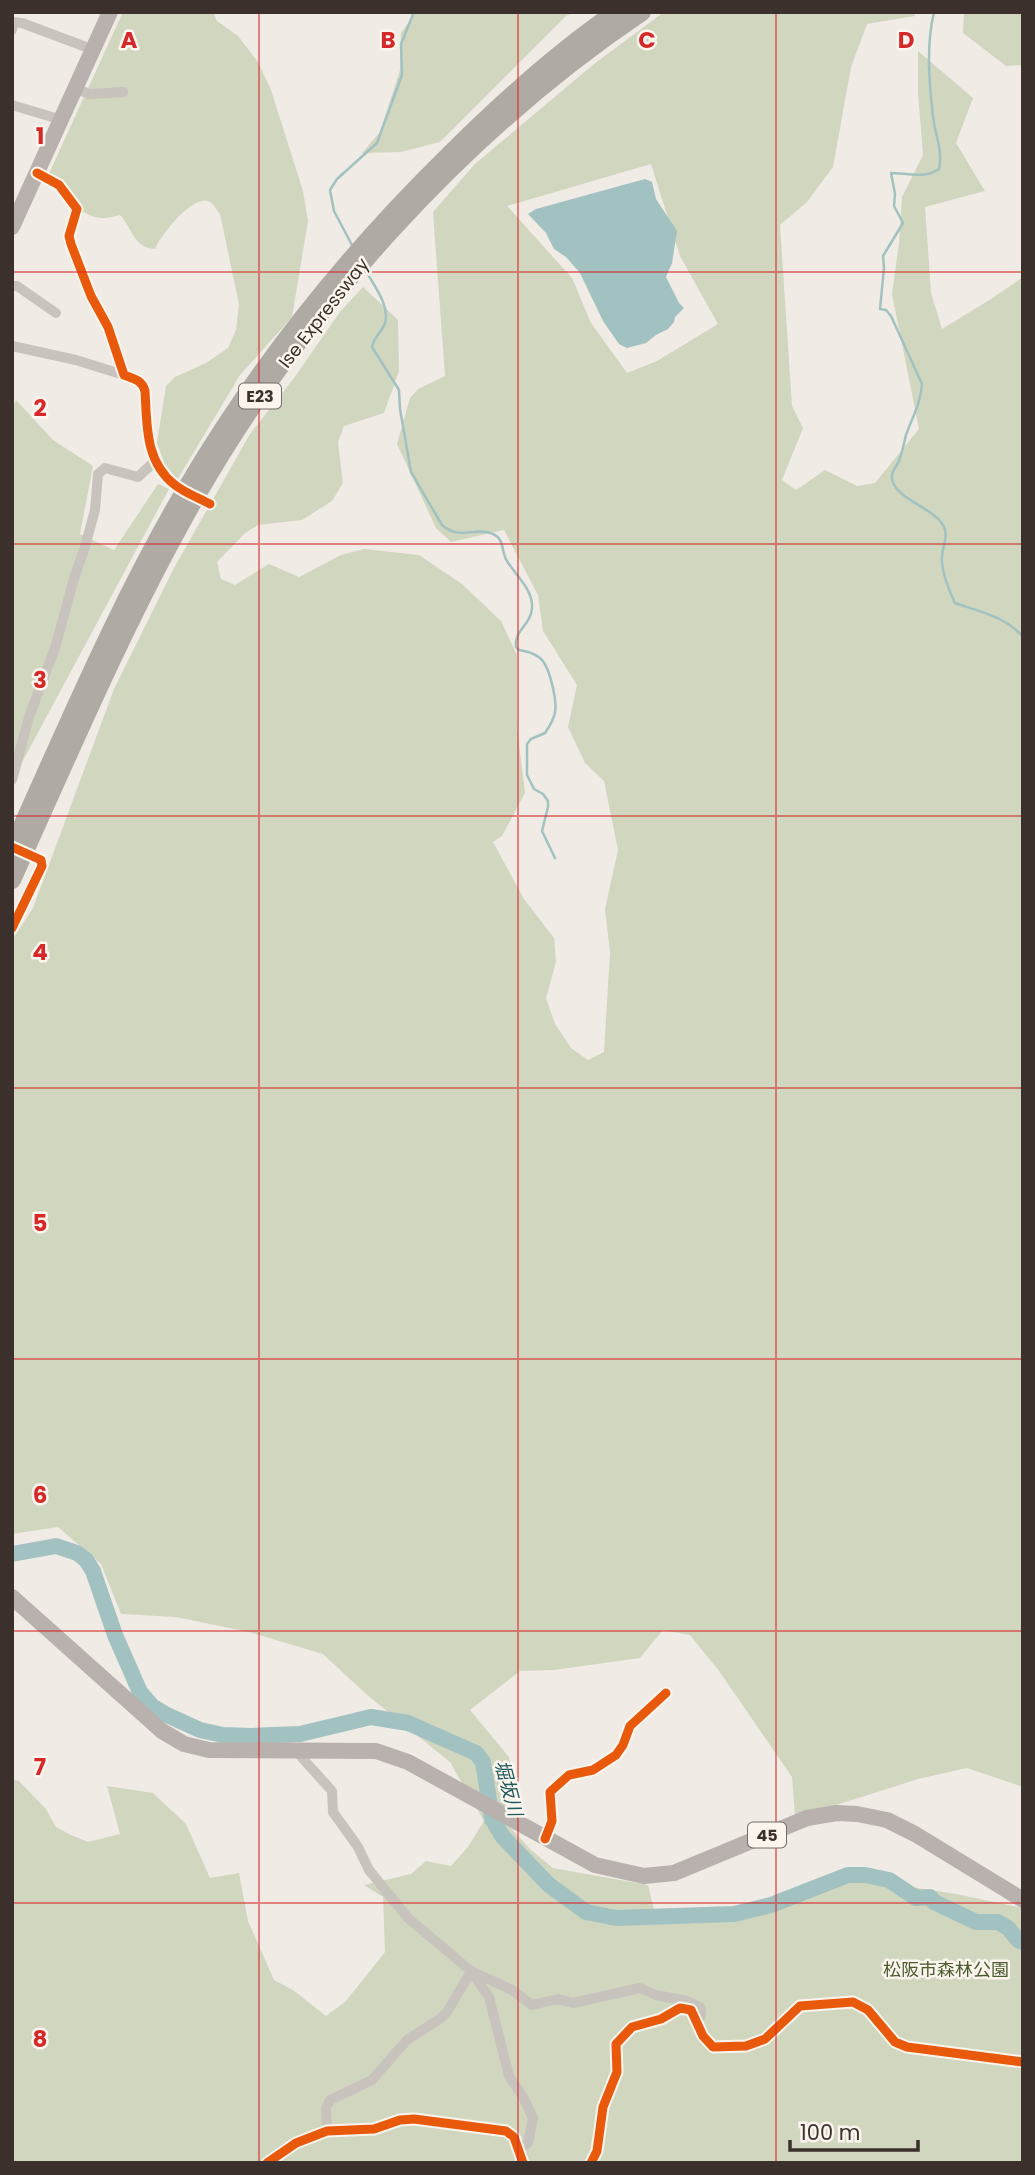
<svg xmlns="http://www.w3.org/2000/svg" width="1035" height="2175" font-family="Poppins,'Noto Sans JP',sans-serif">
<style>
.green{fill:#d1d6bf;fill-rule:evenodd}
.water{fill:#a1c2c1}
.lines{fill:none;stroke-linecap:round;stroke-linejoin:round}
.stream{stroke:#a1c2c1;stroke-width:2.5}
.river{stroke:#a1c2c1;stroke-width:16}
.minor{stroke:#c9c3be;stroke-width:10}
.primary{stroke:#b8b1ad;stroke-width:16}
.motorway{stroke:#afaaa4;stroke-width:18}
.minor-bridge{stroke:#c9c3be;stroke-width:10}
.cycleway-casing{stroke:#fbf5ee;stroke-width:13}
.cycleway{stroke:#e8590c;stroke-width:9}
.grid{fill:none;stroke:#d62828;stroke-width:2;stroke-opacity:0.55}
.labels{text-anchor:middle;stroke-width:5;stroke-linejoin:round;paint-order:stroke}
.shield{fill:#fbf5ee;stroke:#756b66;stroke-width:2}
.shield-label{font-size:16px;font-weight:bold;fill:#3b302b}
.street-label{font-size:18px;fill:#3b302b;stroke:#fbf5ee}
.park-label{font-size:18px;fill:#4a5a2e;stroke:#fbf5ee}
.water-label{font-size:19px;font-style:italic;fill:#1f5a5e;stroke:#fbf5ee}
.grid-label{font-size:23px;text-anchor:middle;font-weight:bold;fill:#d62828;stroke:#fbf5ee;stroke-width:5;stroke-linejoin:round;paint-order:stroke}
</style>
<rect width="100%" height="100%" fill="#f0ebe5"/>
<!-- green -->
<path class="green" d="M123,12H213L217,21L238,36L258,62L271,90L303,191L308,221L292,317L240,375L177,480L164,462L157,443L166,386L175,377L206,363L228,348L236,330L239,304L220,214C217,210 213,203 208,201C192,195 160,236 155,249C133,248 132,227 120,215C114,216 108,218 103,218C83,218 58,194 46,180Z
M416,12H575L566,16L440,142L401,152L362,153L380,132L400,70L401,33Z
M664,12H914L915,16L867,24L851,67L833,167L807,202L780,225L792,406L803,428L782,480L796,490L825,470L857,486L875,483L919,429L892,294L899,243L902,197L923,155L918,92V51L973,98L956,143L985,191L925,207L931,293L942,329L991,299L1023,277V1787L967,1768L918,1779L830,1807L795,1815L792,1777L719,1671L690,1635L663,1630L640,1658L554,1670L520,1671L470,1710L509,1757L516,1788L509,1826L531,1850L553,1868L648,1885L657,1922L742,1919L865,1878V1880L956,1894L1023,1908V2163H12V1779L19,1781L46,1809L56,1827L71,1835L88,1842L120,1834L107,1786L153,1793L186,1824L210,1878L239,1873L248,1921L274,1980L293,1990L326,2016L346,2001L385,1952L383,1897L364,1885L411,1874L426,1861L451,1866L468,1847L484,1821L450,1762L366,1694L323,1654L249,1632L176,1617L121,1614L101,1564L58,1527L12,1534V940L33,908L114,689L174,568L250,434L294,378L340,312L363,287L398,320L399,371L384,413L344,426L338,442L343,483L332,501L302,520L258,525L245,533L217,562L221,579L235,585L269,564L299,577L341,555L364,549L419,555L462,584L501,621L517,655V727L525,793L502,836L493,842L524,899L554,938L556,962L546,998L555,1024L571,1048L588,1060L604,1052L610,953L605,909L618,850L604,781L585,763L568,727L577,685L543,631L538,595L504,530L451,542L436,528L397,444L410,398L418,389L445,376L433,212L475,164L594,64ZM651,164L680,256L718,324L657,361L627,373L591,323L572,278L507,206Z
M964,12H1023V65L1006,66L963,33Z
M16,400L53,440L93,466L80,534L114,550L158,484L169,489L12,781V409Z"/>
<!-- water -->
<path class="water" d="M645,179L652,182L656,199L677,231L672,263L666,277L679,303L684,308L675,317L674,322L668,329L656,335L646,343L627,348L619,344L603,321L580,273L566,257L554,249L546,233L528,214L536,209Z"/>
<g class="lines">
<!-- stream -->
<path class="stream" d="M934,12C926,46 929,82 933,116C935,136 943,149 939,169C926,179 906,173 891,173L895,194L894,206L903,223L883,256L884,268L880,309L886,310L891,316L922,384C921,403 912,418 906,435C904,444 902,453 899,461C897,466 892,470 892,476C891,497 929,506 941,522C952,536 940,547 942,562C943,576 949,590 955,603C980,612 1005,616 1023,637
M353,247L334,211L330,190L337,179L377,143L402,75L401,44L414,12
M366,271C374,286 390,305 385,323C382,332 374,337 372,347L399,390L400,409L411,472L442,525C460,541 475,526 493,534C505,539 501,552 507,561C516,576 533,589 532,608C531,625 514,630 516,647L519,650C526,651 535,654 540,658C550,666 557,701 555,712C554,720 549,727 545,733L531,739L527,744V775L534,789L543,794L548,801V807L542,831L555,858"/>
<!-- river -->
<path class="river" d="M12,1554L56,1546L77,1553L86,1560L93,1571L115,1635L140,1692L152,1706L167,1715L200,1730L223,1735L251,1736L300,1734L371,1717L408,1723L476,1753L483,1762L492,1819L503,1837L549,1885L586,1912L616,1918L734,1914L771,1905L848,1875H865L889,1880L916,1898L930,1897L934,1902L976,1922H998L1008,1928L1018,1940L1023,1942"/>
<!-- minor -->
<path class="minor" d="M12,30L13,22L22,23L94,50
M76,89L90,94L123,92
M12,105L62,120
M37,173L59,185L77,209L69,236L71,244L91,296L108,327L124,375C134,379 142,380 145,391C147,436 144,448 174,485
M12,286H17L56,313
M12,346L76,360L124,375
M12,780L29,717L55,648L75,575L84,550L95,510L98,474L105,468L138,477L155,461
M12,928L42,866L41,860
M295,1750L332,1791L333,1812L358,1847L369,1870L409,1919L471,1971L512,1990L532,2005L558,1999L573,2003L640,1988L656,1995L687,2001L701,2008V2016L693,2012
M545,1839L552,1821L550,1792L569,1775L593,1770L616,1755L623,1745L630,1726L666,1693
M327,2131L326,2108L330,2100L372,2080L407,2040L441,2018L447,2012L471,1971L489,1997L509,2076L523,2097L533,2118L528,2143L519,2149
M267,2163L296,2143L327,2131L374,2129L400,2120L414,2119L506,2131L514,2137L523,2163
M591,2163L597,2151L603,2107L617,2072L616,2044L632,2027L661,2019L680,2008L691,2010L703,2036L713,2047L746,2046L765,2039L800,2006L853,2002L868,2010L895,2042L907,2047L1023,2062"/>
<!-- primary -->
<path class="primary" d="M12,227L110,12
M12,1597L162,1731L184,1744L209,1750L376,1751L408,1762L595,1865L644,1876L674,1873L807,1818L837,1813L857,1814L887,1820L915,1834L1023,1900"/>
<!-- motorway -->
<path class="motorway" d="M12,848C67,727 119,602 187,487C259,365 347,255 448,156C500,104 555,54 616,12
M12,880C71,750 126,619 197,495C303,310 465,131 642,12"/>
<!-- minor-bridge -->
<path class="minor-bridge" d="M12,847L41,860"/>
<!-- cycleway casing -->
<g class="cycleway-casing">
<path id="cycleway" d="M37,173L59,185L77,209L69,236L71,244L91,296L108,327L124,375C134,379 142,380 145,391C147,425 145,462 175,485C185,493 199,498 210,504
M12,847L41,860L42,866L12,928
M545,1839L552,1821L550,1792L569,1775L593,1770L616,1755L623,1745L630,1726L666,1693
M267,2163L296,2143L327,2131L374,2129L400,2120L414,2119L506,2131L514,2137L523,2163
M591,2163L597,2151L603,2107L617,2072L616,2044L632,2027L661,2019L680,2008L691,2010L703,2036L713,2047L746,2046L765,2039L800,2006L853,2002L868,2010L895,2042L907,2047L1023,2062"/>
</g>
<!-- cycleway -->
<use href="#cycleway" class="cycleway"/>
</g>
<!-- grid -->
<path class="grid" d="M259,12V2163M518,12V2163M776,12V2163M12,272H1023M12,544H1023M12,816H1023M12,1088H1023M12,1359H1023M12,1631H1023M12,1903H1023"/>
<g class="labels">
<!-- shield labels -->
<g class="shield">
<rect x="239" y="383.5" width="42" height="25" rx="5"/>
<rect x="748" y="1822.5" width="38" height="25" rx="5"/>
</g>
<g class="shield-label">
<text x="260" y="402">E23</text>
<text x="767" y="1841">45</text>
</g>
<!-- street labels -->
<g class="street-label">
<text transform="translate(324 313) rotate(-52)" y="6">Ise Expressway</text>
</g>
<!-- park labels -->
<g class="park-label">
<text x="946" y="1976">松阪市森林公園</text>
</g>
<!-- water labels -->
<g class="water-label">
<text transform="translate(509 1788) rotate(75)" y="7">堀坂川</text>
</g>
</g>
<g class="grid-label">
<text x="129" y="48">A</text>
<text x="388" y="48">B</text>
<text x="647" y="48">C</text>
<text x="906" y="48">D</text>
<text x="40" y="144">1</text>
<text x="40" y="416">2</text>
<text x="40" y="688">3</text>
<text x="40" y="960">4</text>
<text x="40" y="1231">5</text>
<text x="40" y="1503">6</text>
<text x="40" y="1775">7</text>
<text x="40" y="2047">8</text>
</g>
<!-- border -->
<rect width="1035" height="2175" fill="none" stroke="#3b302b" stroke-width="28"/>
<!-- scale -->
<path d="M790 2140v10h128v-10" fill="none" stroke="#3b302b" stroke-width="3.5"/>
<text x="800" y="2140" font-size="21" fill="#3b302b" stroke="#fbf5ee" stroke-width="5" paint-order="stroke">100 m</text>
</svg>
